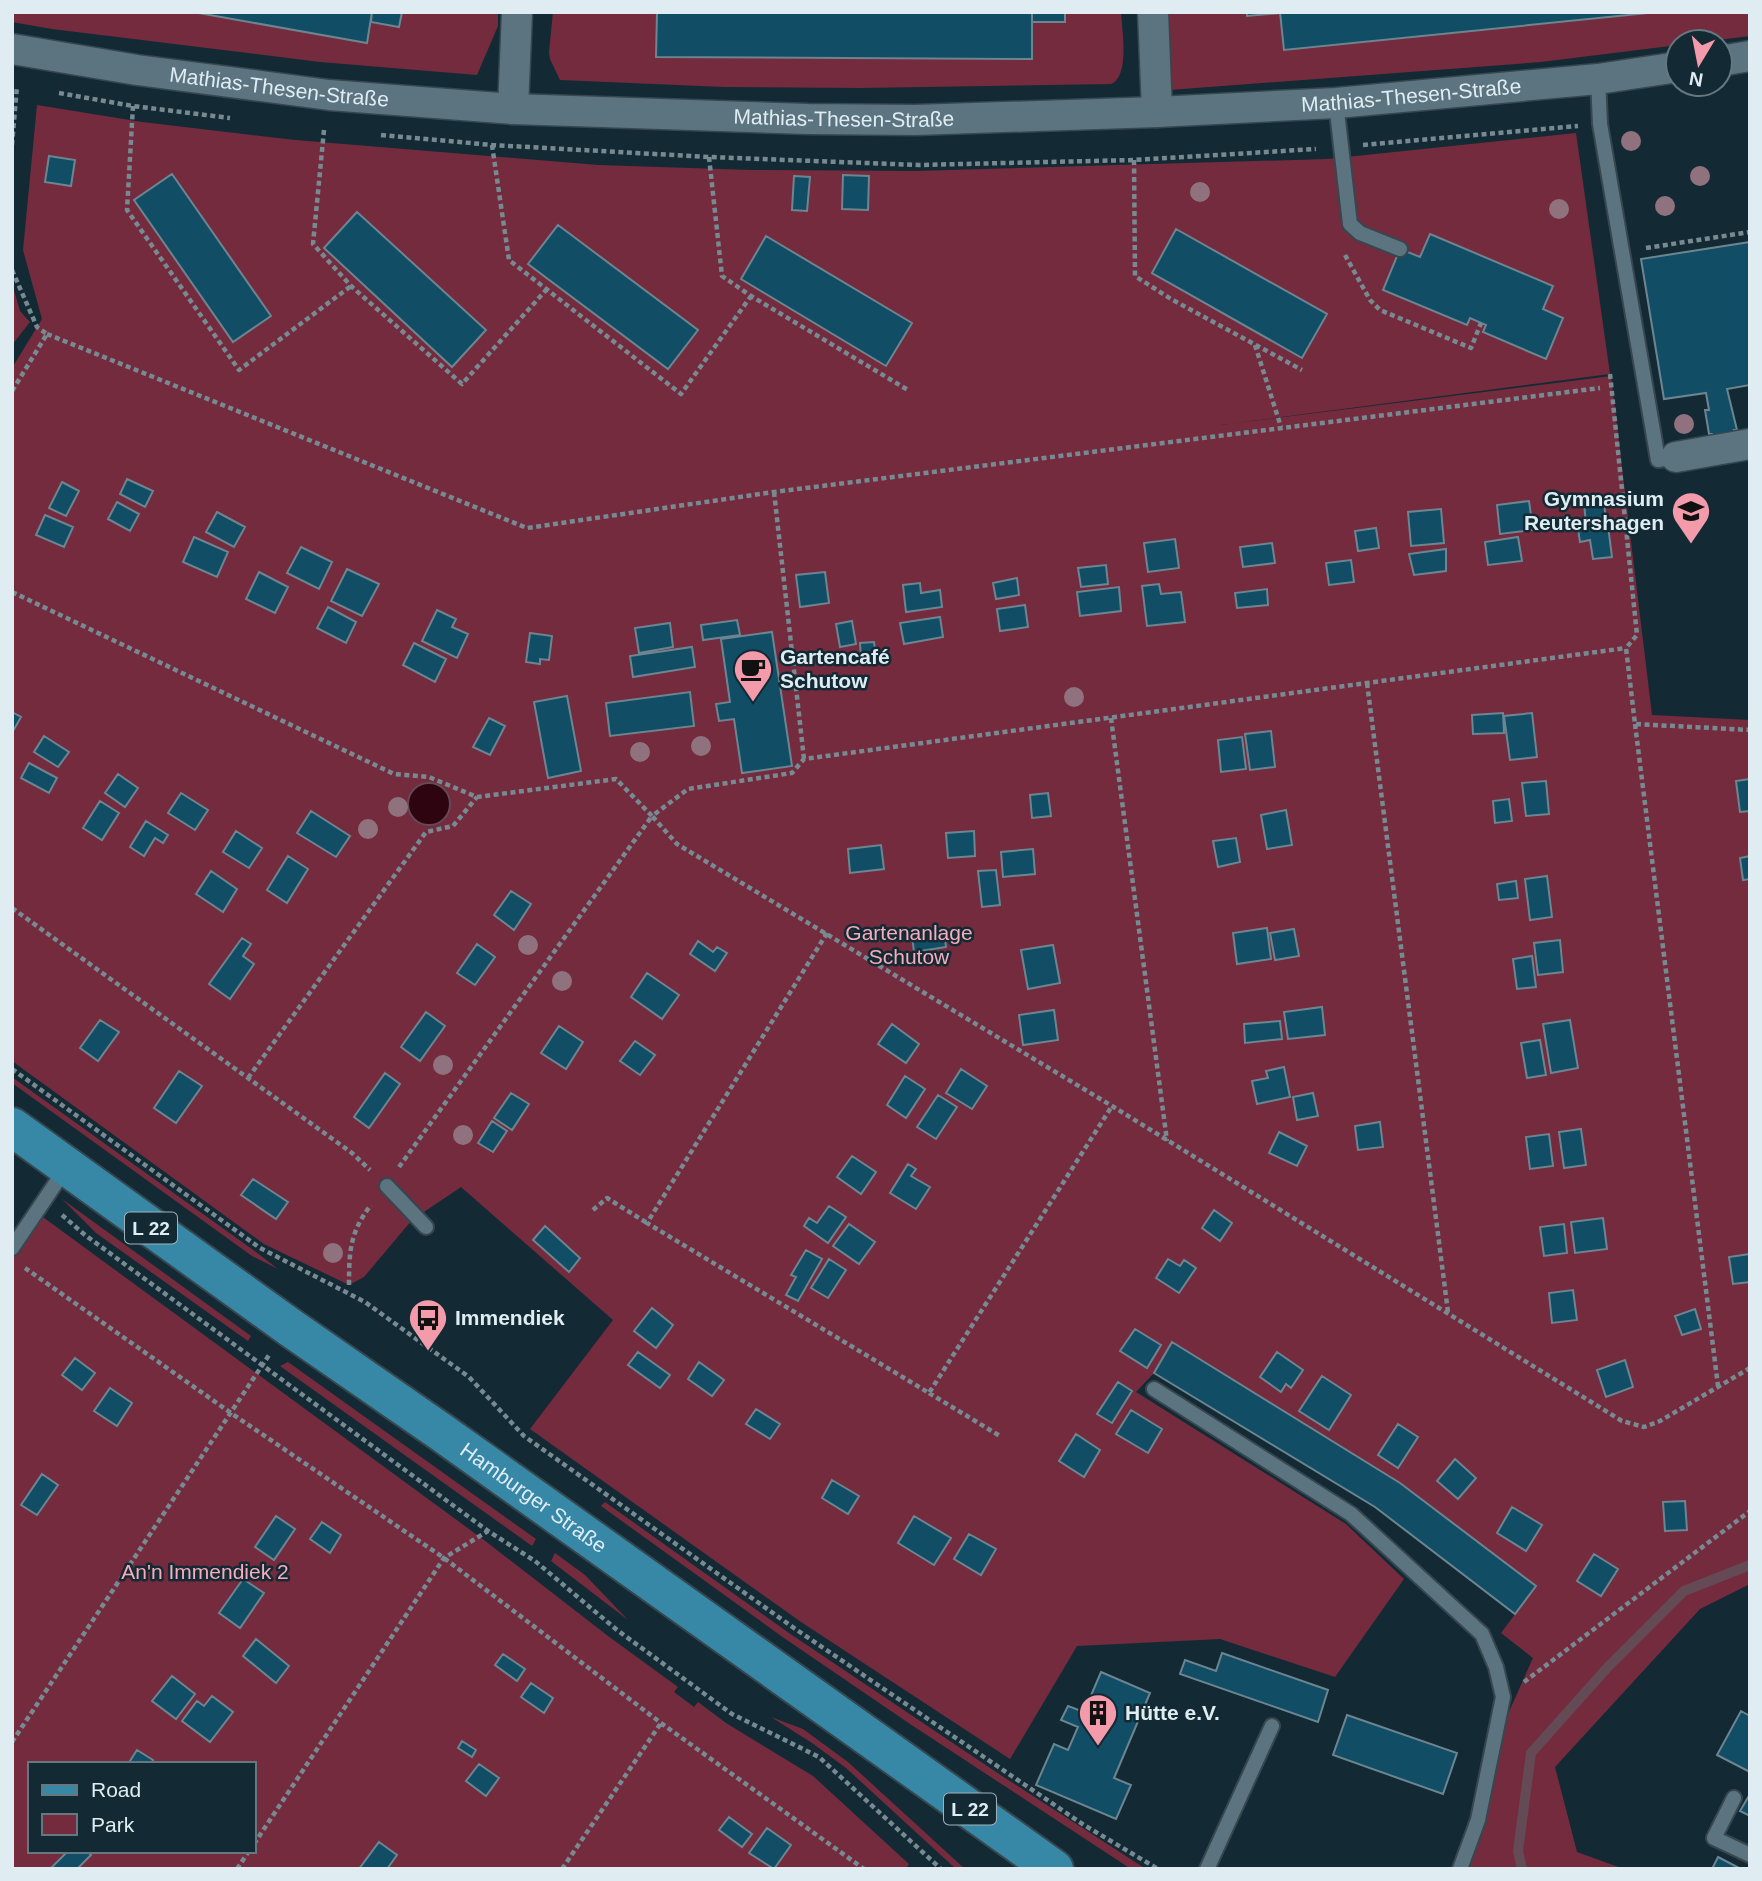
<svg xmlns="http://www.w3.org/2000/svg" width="1762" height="1881" font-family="Arial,sans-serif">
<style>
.green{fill:#752b3e;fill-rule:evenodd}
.water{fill:#2e0410;stroke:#634a54;stroke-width:2}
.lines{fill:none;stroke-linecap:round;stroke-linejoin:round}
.stream{stroke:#634a54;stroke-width:10}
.building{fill:#114d64;stroke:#6c8591;stroke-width:2}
.lane-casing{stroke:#36474f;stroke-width:18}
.street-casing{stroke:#36474f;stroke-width:33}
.primary-casing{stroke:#36474f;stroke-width:42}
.path{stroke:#778a92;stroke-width:4.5;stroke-dasharray:5 3.5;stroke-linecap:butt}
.lane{stroke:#5c7480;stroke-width:14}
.street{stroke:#5c7480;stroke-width:30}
.primary{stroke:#3788a7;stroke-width:38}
.tree{fill:#90727e}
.labels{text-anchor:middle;stroke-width:5;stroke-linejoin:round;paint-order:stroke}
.shield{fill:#132a34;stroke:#a2b2ba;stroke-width:2}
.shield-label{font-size:19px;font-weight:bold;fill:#dfedf3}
.street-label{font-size:21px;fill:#dfedf3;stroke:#132a34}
.poi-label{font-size:21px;font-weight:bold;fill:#dfedf3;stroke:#132a34;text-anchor:start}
.park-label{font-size:21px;fill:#f6acba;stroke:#132a34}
</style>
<rect width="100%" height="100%" fill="#132a34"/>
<!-- green -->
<path class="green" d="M12,12H498V26L477,75L320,62L52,29L12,22Z
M553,12H1121C1122,30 1130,76 1111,84L860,88L724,87L560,80L550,59L549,52Z
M1153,12H1750V36L1701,42H1678V45L1541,62L1156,91Z
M37,105L142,122L295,140L598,165L751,170L915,171L1327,159L1576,133L1610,374L1221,425L1611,376L1652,715L1750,720V1584L1700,1609L1555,1767L1577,1852L1624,1869H1465L1485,1821L1499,1734L1533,1658L1501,1633L1536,1586L1400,1483L1172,1342L1154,1373L1136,1392L1346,1524L1404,1579L1335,1677L1220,1639L1077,1646L1010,1759L801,1622L530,1429L613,1320L461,1187L412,1220L364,1277L349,1285L264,1244L12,1061V368L42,319L23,250Z
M12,283L20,311L30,322L12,345Z
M12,1077L256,1252L278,1269L252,1256L12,1083Z
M62,1199L251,1336L248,1341L96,1233Z
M36,1212L484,1540L608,1636L678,1687L674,1692L694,1707L698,1702L726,1723L813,1776L909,1864L906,1869H12V1248ZM30,1764H254V1851H30Z
M288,1362L536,1539L532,1546L280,1366Z
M605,1502L789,1633L1002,1776L1146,1869H1131L910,1724L784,1638L601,1506Z
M555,1553L585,1575L628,1620L551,1561Z
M771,1717L803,1729L848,1762L965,1869H956L846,1768L812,1743Z"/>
<!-- water -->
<path class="water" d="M408 804a21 21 0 1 1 42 0a21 21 0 1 1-42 0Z"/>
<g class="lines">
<!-- stream -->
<path class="stream" d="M1522,1869L1518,1851L1531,1753L1607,1668L1684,1591L1750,1565"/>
</g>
<!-- building -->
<path class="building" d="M193,12H372L367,43Z
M372,12H402L399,27L371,22Z
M657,12H1032V59L656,57Z
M1032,12H1065V22H1032Z
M1247,12H1280V13L1247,16Z
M1658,12L1284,50L1280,12Z
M49,156L75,160L71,186L45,182Z
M172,174L271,316L233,342L134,200Z
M843,175L869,176L868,210L842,209Z
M794,176L810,177L807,211L792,210Z
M357,212L486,330L452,367L324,248Z
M558,225L698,330L668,369L528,264Z
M1176,229L1327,314L1302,358L1152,273Z
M1430,234L1553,286L1543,309L1563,318L1546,359L1483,332L1486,325L1470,318L1467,325L1383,290L1400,249L1420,257Z
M766,236L912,323L886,366L741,279Z
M1750,242V385L1727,389L1737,430H1734L1735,435L1713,438L1712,434H1709L1705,410H1709L1706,393L1664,399L1641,259Z
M127,479L153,491L145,507L120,494Z
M62,482L79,491L66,516L49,508Z
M1529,501L1533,530L1500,534L1497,505Z
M1604,501L1606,522L1586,524L1584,503Z
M117,502L139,514L130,531L108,519Z
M1441,509L1444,543L1411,546L1408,512Z
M217,512L245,527L234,547L206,532Z
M45,515L73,527L64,547L36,535Z
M1608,526L1612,557L1593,559L1590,540L1580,542L1578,529Z
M1376,528L1379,548L1358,551L1355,531Z
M194,537L228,552L217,577L183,562Z
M1518,537L1522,561L1488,565L1485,542Z
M1175,539L1179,568L1148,572L1144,543Z
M1272,543L1275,563L1243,567L1240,547Z
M301,547L332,562L319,589L287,573Z
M1446,549V571L1414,575L1409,554Z
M1351,560L1354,582L1329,585L1326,563Z
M1106,565L1108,584L1081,587L1078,568Z
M347,569L379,584L362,616L331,601Z
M259,572L288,587L275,613L246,599Z
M825,572L829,603L800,607L796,575Z
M1017,578L1019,595L996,599L993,583Z
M920,583L921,593L940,590L942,607L906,612L903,585Z
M1159,584L1161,594L1181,592L1185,622L1147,626L1142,586Z
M1119,587L1121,611L1080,616L1077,592Z
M1267,589L1268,605L1237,608L1235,593Z
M1025,605L1028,627L1000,631L997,609Z
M328,607L356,622L346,643L317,628Z
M437,610L456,619L452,627L468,634L457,658L422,641Z
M940,617L943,637L904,644L900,623Z
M737,620L740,635L703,640L701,625Z
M852,621L856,644L840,647L836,624Z
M670,623L673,647L639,653L635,628Z
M772,632L792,766L742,773L734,719L719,721L716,704L730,702L721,639Z
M530,633L552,636L549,660L540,659V664L526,662Z
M874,642L876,656L861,657L860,643Z
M414,643L446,659L435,682L403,665Z
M692,647L695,667L633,677L630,656Z
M690,692L694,726L610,736L606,703Z
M567,696L581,771L548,778L534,702Z
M12,712L21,717L12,733Z
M1503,713L1504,733L1473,734L1472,715Z
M1532,713L1537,757L1510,760L1504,716Z
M489,718L505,726L490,755L473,747Z
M1271,731L1275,767L1250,770L1245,734Z
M44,736L69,752L58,767L34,752Z
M1242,737L1246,769L1221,772L1218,740Z
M29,763L57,778L49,793L21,778Z
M118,774L138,788L125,807L105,793Z
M1750,779V811L1740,812L1736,781Z
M1546,781L1549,814L1526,816L1522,783Z
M181,793L208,810L195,830L168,813Z
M1048,793L1051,816L1032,818L1030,795Z
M1509,799L1512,821L1495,823L1493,801Z
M100,801L119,813L102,840L83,828Z
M1286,810L1292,845L1267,849L1261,815Z
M311,811L350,836L336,857L297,833Z
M146,821L168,835L163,843L155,838L144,856L130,847Z
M236,831L262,848L249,868L223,852Z
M974,831L975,856L948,858L946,833Z
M1236,838L1240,862L1218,867L1213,841Z
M881,845L884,869L850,873L848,849Z
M1033,849L1035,874L1003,877L1001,852Z
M288,856L308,869L287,903L267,890Z
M1750,856V879L1743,880L1740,858Z
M996,870L1000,905L982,907L978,871Z
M211,871L237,889L223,912L196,894Z
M1547,876L1552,917L1530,920L1525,879Z
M1516,881L1518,898L1499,900L1497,884Z
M511,891L531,904L514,930L494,915Z
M1267,928L1271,959L1237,964L1233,933Z
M1294,929L1299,956L1275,960L1270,933Z
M944,930L946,947L914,952L912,935Z
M242,938L251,944L243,956L254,964L230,999L209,984Z
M1560,940L1563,972L1538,975L1534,943Z
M698,941L713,952L717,947L727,953L715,971L690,954Z
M477,944L495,957L475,985L457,973Z
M1053,945L1060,983L1028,989L1021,950Z
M1532,956L1536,987L1517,989L1513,959Z
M647,973L679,995L662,1019L631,997Z
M1322,1007L1325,1035L1288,1039L1284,1012Z
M1054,1010L1058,1040L1023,1045L1019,1015Z
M426,1012L445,1026L420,1061L401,1047Z
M100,1020L119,1032L98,1061L80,1048Z
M1570,1020L1578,1068L1551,1073L1543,1024Z
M1280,1021L1282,1039L1245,1043L1244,1024Z
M892,1024L919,1044L906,1063L878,1044Z
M559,1026L583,1042L566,1069L541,1053Z
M1540,1040L1546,1075L1527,1078L1521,1043Z
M635,1041L655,1055L640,1075L620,1061Z
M1284,1067L1290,1097L1257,1104L1252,1081L1268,1078L1266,1071Z
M961,1069L987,1086L972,1109L946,1093Z
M179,1071L202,1086L176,1123L154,1108Z
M385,1073L400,1084L369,1128L354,1117Z
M905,1076L925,1089L906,1118L887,1105Z
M511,1093L529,1104L512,1130L494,1118Z
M1313,1093L1318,1116L1297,1120L1293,1097Z
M938,1095L957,1107L936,1139L917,1127Z
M492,1121L507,1131L493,1152L478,1143Z
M1380,1122L1383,1147L1358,1150L1355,1126Z
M1581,1129L1586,1165L1564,1168L1559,1132Z
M1279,1132L1307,1146L1297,1166L1269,1153Z
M1549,1134L1553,1166L1530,1169L1526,1137Z
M852,1156L876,1172L861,1194L837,1177Z
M908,1164L916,1169L911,1176L930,1187L916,1209L890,1193Z
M253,1179L288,1202L276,1219L241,1195Z
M829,1206L846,1217L828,1243L804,1226L809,1218L817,1223Z
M1214,1210L1232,1223L1220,1241L1202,1228Z
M1603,1218L1607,1249L1575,1253L1571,1222Z
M849,1224L875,1242L859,1264L833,1246Z
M1564,1224L1567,1253L1544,1256L1540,1227Z
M545,1226L580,1258L569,1272L533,1240Z
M806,1250L822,1259L798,1301L786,1295L796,1277L791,1275Z
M1750,1254V1282L1733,1284L1729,1257Z
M829,1259L846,1270L828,1298L811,1288Z
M1168,1259L1180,1266L1184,1260L1196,1268L1179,1293L1156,1278Z
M1573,1290L1577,1320L1552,1323L1549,1293Z
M652,1308L673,1325L656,1348L634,1331Z
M1695,1309L1701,1329L1682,1335L1675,1316Z
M1135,1329L1161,1345L1147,1368L1120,1351Z
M1172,1342L1400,1483L1536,1586L1515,1614L1375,1507L1154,1373Z
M638,1352L670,1375L660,1388L628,1365Z
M1277,1352L1303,1370L1291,1388L1286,1384L1281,1392L1260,1377Z
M75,1358L95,1373L82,1390L62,1375Z
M1625,1360L1633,1387L1606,1397L1597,1370Z
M699,1362L724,1380L712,1396L688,1379Z
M1322,1376L1351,1395L1329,1430L1299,1411Z
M1118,1382L1132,1391L1112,1423L1097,1414Z
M110,1388L132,1403L117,1426L94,1411Z
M756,1409L780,1424L770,1439L746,1424Z
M1131,1410L1162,1429L1148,1453L1116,1434Z
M1398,1424L1418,1437L1398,1468L1378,1455Z
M1076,1434L1100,1450L1084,1477L1059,1461Z
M1455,1459L1476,1478L1458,1499L1437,1481Z
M42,1474L58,1485L37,1515L21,1505Z
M832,1480L859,1496L848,1514L822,1498Z
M1685,1501L1687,1530L1665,1531L1663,1502Z
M1512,1507L1542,1525L1526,1551L1497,1533Z
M276,1516L295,1529L274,1560L255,1547Z
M914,1516L951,1538L934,1565L898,1543Z
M322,1522L341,1535L330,1553L310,1539Z
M969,1534L996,1549L981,1575L954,1559Z
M1594,1554L1618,1569L1601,1596L1577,1581Z
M243,1579L264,1593L240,1628L219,1613Z
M256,1639L289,1666L276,1683L243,1656Z
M1222,1653L1328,1690L1318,1722L1180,1674L1185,1660L1216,1671Z
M503,1654L525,1669L517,1681L495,1665Z
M1101,1672L1150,1693L1114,1778L1131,1785L1116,1819L1036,1785L1054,1744L1068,1750L1078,1727L1061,1720L1068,1706L1084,1712Z
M172,1676L195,1694L176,1719L152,1701Z
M531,1683L553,1698L544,1713L521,1697Z
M212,1696L233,1712L210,1742L182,1721L197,1701L204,1706Z
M1741,1711L1750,1716V1772L1717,1755Z
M1347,1715L1457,1753L1443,1794L1333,1755Z
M462,1741L476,1750L472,1757L458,1748Z
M137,1750L153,1760L151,1764H128Z
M479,1764L499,1778L486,1796L466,1781Z
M1750,1794V1816L1740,1811Z
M729,1817L752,1834L742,1847L719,1830Z
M767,1828L791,1845L774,1869L749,1853Z
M379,1842L397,1855L387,1869H359Z
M68,1851H87L91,1855L77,1869H54L52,1867Z
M1718,1857L1741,1869H1712Z"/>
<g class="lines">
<!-- lane casing -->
<g class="lane-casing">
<path id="lane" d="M1598,79L1600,124L1658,460L1676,457
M1336,103L1350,224L1360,233L1400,249
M387,1186L426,1227
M12,1248L66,1168
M1154,1389L1351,1514L1482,1634L1496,1667L1503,1697L1478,1820L1460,1869
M1734,1798L1714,1838L1750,1855
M1207,1869L1272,1726"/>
</g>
<!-- street casing -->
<g class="street-casing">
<g id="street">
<path d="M1153,12L1157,112"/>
<path id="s1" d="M12,49L137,70L329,95L513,109L808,119L915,120L1157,112L1336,103L1598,79L1678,67"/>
<path d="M1720,61L1750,56"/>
<path d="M513,109L517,12"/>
<path d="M1676,457L1750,444"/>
</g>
</g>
<!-- primary casing -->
<g class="primary-casing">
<g id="primary">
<path id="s2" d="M12,1127L291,1328L441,1432L1054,1869"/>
</g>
</g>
<!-- path -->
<path class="path" d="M59,93L133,106L230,118
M133,106L127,210L239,370L351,286
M324,130L313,244L351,286L462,384L546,290
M381,135L492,145L709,157L919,165L1134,160L1316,149
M12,145L17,86
M492,145L509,260L681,394L751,296
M1363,145L1578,126
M709,157L722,276L751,296L908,390
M1134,160L1135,276L1171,299L1302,370
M1646,248L1750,232
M1345,255L1370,300L1380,310L1471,348L1481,323
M12,270L37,327L47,334L12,391
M47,334L527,528L774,492L1600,388
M1255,345L1281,427
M1610,374L1637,635L1626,648L1635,724L1750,730
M774,492L804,759
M12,592L394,774L429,777L477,797L616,779L652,816L688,789L792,773L804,759L1626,648
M1367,683L1448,1312
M1111,718L1167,1141
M1635,724L1718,1386
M12,908L352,1153L370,1170
M827,933L647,1223L929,1393L1112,1106
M12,1069L260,1248L365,1302L469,1377L524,1436L794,1628L1084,1825L1158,1869
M248,1078L426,832L453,826L477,797
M399,1167L652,816L677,844L1112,1106L1622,1421L1644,1427L1660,1421L1750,1368
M593,1210L607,1198L647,1223
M62,1215L85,1235L488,1531L535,1561L617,1630L732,1714L819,1757L941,1869
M25,1268L231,1413L444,1558L661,1723L864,1869
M349,1285C349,1251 350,1232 371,1205
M929,1393L1000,1436
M1524,1682L1750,1511
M12,1742L269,1355
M254,1844L444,1558L488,1531
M237,1869L249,1851
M562,1869L661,1723"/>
<!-- lane -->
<use href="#lane" class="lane"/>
<!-- street -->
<use href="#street" class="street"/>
<!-- primary -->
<use href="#primary" class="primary"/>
</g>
<!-- trees -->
<g class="tree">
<circle cx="1631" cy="141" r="10"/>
<circle cx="1700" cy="176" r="10"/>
<circle cx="1200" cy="192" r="10"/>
<circle cx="1665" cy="206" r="10"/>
<circle cx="1559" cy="209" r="10"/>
<circle cx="1684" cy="424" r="10"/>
<circle cx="1074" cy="697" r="10"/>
<circle cx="701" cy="746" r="10"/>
<circle cx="640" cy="752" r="10"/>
<circle cx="398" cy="807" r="10"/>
<circle cx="368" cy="829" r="10"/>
<circle cx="528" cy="945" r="10"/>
<circle cx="562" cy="981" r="10"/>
<circle cx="443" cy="1065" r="10"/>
<circle cx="463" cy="1135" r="10"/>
<circle cx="333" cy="1253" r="10"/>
</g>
<!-- icons -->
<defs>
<g id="school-pin" transform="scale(2.0125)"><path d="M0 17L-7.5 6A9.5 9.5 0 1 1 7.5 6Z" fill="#f39aab" stroke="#132a34"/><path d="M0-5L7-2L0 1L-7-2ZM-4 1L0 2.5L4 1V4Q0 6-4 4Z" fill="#111"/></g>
<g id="cafe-pin" transform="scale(2.0125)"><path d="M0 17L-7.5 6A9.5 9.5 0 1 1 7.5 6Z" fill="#f39aab" stroke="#132a34"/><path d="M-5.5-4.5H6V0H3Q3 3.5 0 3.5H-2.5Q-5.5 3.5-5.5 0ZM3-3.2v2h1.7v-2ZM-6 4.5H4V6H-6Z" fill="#111"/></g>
<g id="bus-pin" transform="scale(2.0125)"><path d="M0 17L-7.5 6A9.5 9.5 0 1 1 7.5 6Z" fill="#f39aab" stroke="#132a34"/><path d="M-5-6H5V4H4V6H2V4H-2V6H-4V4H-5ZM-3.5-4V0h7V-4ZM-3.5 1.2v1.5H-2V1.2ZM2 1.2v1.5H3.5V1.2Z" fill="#111"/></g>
<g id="building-pin" transform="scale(2.0125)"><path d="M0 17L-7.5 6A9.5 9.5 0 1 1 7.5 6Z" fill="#f39aab" stroke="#132a34"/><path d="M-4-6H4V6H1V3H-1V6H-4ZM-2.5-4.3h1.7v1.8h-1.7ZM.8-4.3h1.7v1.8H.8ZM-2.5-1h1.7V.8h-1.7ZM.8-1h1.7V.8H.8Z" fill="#111"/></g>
</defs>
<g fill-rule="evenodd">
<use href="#school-pin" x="1691" y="511"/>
<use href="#cafe-pin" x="753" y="669"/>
<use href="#bus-pin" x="428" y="1318"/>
<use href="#building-pin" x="1098" y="1713"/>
</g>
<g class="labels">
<!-- shield labels -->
<g class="shield">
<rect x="125" y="1212.5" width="52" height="31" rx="5"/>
<rect x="944" y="1793.5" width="52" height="31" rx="5"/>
</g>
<g class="shield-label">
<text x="151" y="1235">L 22</text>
<text x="970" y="1816">L 22</text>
</g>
<!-- street labels -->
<g class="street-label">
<text dy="7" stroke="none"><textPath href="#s1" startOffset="270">Mathias-Thesen-Straße</textPath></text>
<text dy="7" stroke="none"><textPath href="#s1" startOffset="1404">Mathias-Thesen-Straße</textPath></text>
<text dy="7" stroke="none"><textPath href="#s1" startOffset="836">Mathias-Thesen-Straße</textPath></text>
<text dy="7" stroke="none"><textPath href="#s2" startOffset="640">Hamburger Straße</textPath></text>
</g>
<!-- poi labels -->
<g class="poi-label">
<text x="1664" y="506" text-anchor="end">Gymnasium<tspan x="1664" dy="24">Reutershagen</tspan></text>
<text x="780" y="664">Gartencafé<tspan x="780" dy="24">Schutow</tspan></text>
<text x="455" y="1325">Immendiek</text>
<text x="1125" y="1720">Hütte e.V.</text>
</g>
<!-- park labels -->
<g class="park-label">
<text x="909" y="940">Gartenanlage<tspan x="909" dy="24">Schutow</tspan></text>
<text x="205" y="1579">An'n Immendiek 2</text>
</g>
</g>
<!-- border -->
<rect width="1762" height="1881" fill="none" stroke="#dfedf3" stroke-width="28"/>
<!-- legend -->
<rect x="28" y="1762" width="228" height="91" fill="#132a34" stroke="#657880" stroke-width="2"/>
<rect x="42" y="1785" width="35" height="10" fill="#3788a7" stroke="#657880" stroke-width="2"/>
<text x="91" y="1797" font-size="21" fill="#dfedf3">Road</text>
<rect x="42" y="1814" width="35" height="21" fill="#752b3e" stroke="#657880" stroke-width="2"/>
<text x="91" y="1832" font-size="21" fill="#dfedf3">Park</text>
<!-- north arrow -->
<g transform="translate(1699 63) rotate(190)"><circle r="33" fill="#132a34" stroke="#657880" stroke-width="2"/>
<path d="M0-5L12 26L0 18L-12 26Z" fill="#f39aab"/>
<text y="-10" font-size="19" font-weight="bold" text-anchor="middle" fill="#dfedf3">N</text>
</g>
</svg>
